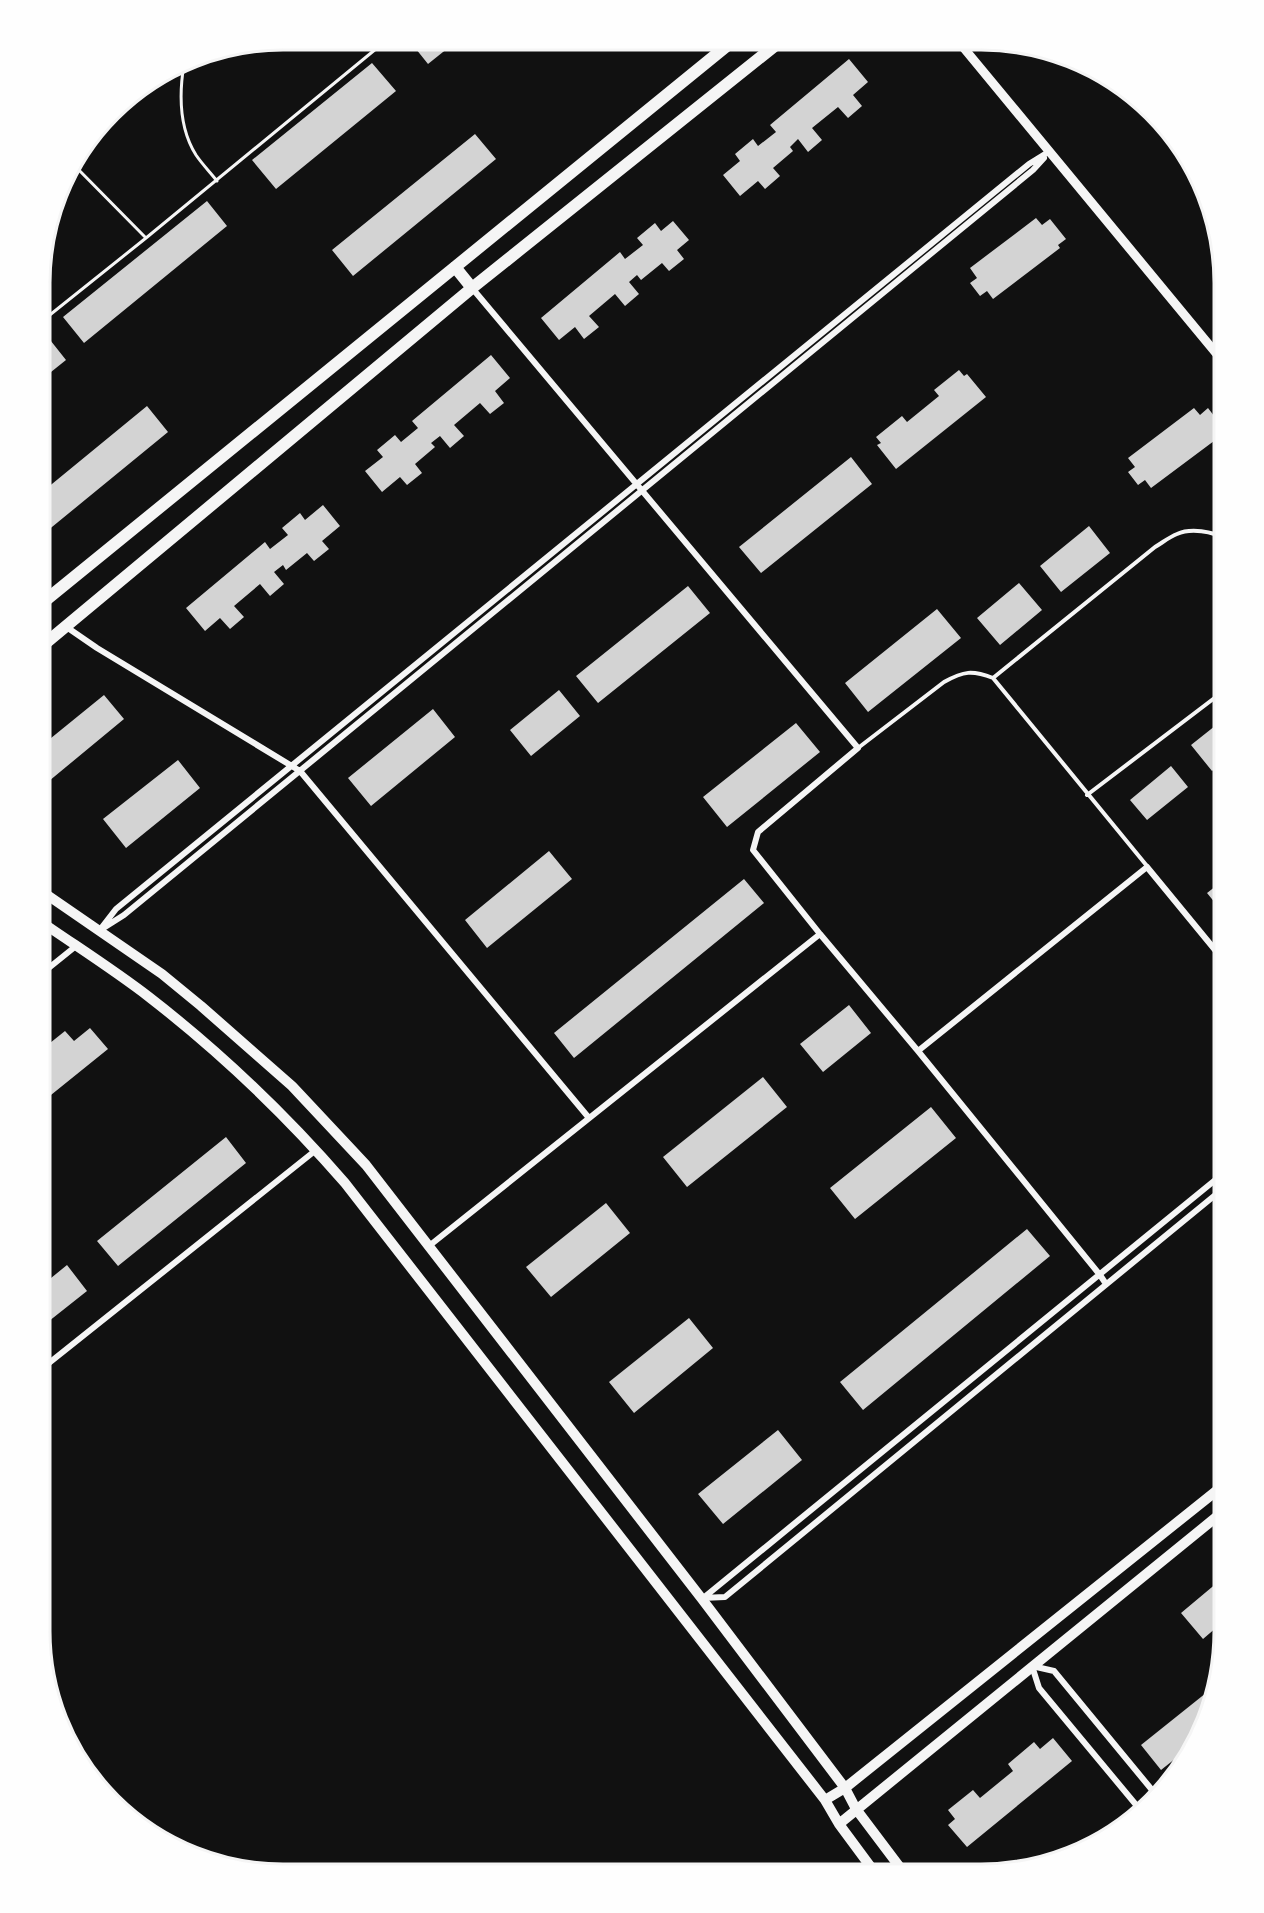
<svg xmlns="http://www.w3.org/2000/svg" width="1264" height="1913" font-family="'Noto Sans',sans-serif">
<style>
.building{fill:#d3d3d3}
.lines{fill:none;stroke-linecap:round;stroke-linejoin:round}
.path{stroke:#f5f5f5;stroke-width:3}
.service{stroke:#f5f5f5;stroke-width:4}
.minor{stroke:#f5f5f5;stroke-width:6}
.tertiary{stroke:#f5f5f5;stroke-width:9}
.secondary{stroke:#f5f5f5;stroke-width:10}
.primary{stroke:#f5f5f5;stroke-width:12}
.rim{fill:none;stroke:#f5f5f5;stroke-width:3}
</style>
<rect width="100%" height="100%" fill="#111"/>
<!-- building -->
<path class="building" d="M408,39H425L458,40L428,64Z
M849,59L868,82L853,95L862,106L848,118L838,107L812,128L822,140L808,152L798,139L790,147L793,151L773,168L780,176L765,189L758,181L740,196L723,175L740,161L735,154L753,139L758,146L776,132L770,125Z
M372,63L396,91L276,189L252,160Z
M475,134L496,159L353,276L332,250Z
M207,201L227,226L84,343L63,317Z
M1036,218L1042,225L1050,219L1066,239L1058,245L1060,248L993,299L987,291L980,296L970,283L977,278L970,268Z
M673,221L689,240L677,250L684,259L669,271L662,263L641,280L637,275L629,282L639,294L625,306L615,294L589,316L599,327L584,339L575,327L559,340L541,318L620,252L625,259L643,245L637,238L655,223L661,231Z
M43,331L66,360L41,380V332Z
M491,355L510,378L495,391L504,403L490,414L480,403L454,425L464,436L450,448L440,436L431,443L435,447L415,464L422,473L407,485L400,477L382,492L365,471L383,457L377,450L395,435L401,442L418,428L412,421Z
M959,370L964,376L967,374L986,397L896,469L877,445L881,443L876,437L902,416L907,422L939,396L934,390Z
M147,406L168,432L41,536V493Z
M1194,408L1200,415L1208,408L1224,429L1216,435L1218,438L1151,488L1145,480L1138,485L1128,472L1135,467L1128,458Z
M851,457L872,484L761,573L739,547Z
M323,505L340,526L322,541L329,549L314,561L307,553L286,570L283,565L274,572L284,584L270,596L260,584L234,606L244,617L230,629L220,618L205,631L186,608L265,542L270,549L288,535L282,528L300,513L305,520Z
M1089,526L1110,553L1061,592L1040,566Z
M1019,583L1042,610L1000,645L977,618Z
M688,586L710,613L598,703L576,676Z
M937,609L961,638L868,712L845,683Z
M559,690L580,716L531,756L510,730Z
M104,695L124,719L43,786L40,783V747Z
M433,709L455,737L371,806L348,778Z
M1225,718V761L1212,771L1191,745Z
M796,723L820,752L727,827L703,797Z
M178,760L200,788L126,848L103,819Z
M1171,766L1188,787L1147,820L1130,800Z
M549,851L572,879L487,948L465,920Z
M744,879L764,903L574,1058L554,1033Z
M1225,879V915L1207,893Z
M849,1005L871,1033L823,1072L800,1044Z
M90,1028L108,1049L46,1099L40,1092V1069L45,1064L40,1057V1051L65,1031L74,1041Z
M763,1077L787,1107L687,1187L663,1157Z
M931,1107L956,1138L855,1219L830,1188Z
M226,1137L246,1163L118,1266L97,1241Z
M606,1203L630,1233L551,1297L526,1267Z
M1027,1229L1050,1256L863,1410L840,1382Z
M67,1265L87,1291L39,1329L40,1287Z
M689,1318L713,1348L634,1413L609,1382Z
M778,1430L802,1460L723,1524L698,1494Z
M1224,1577V1621L1203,1639L1181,1613Z
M1216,1685L1207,1723L1195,1743L1161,1770L1141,1745Z
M1053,1738L1072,1761L967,1847L948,1825L955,1819L948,1810L973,1790L980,1798L1013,1771L1008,1764L1034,1742L1040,1749Z"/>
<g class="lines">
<!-- path -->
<path class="path" d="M184,64C179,94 179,128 196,155C202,164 210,172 217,181
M71,162L146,238
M41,322L146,238L388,39"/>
<!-- service -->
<path class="service" d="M993,678L1155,547C1162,543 1169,537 1177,534C1190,528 1213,531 1225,539
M858,748L944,682C964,671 972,670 993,678L1147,866
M1087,795L1225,690"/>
<!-- minor -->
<path class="minor" d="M472,288L858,748L758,832L753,850L820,934L918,1051L1100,1275L1106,1284
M65,626L97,648L300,771L589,1118
M105,927L124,915L1033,170L1044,158
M99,931L116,909L1029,164L1050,151
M40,975L76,946
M918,1051L1147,867L1225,962
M429,1246L820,934
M39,1371L316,1150
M702,1598L725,1597L1225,1187
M702,1599L1225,1172
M1032,1666L1054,1671L1157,1796
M1032,1666L1039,1688L1142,1812"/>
<!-- tertiary -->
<path class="tertiary" d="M958,41L1225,364"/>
<!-- secondary -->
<path class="secondary" d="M40,890L162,974L201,1006L292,1086L366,1165L702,1599L845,1788L856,1809L905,1874
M40,921C76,946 114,970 149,997C220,1052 286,1115 345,1183L825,1800L839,1824L876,1874
M825,1800L845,1788L1225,1484
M839,1824L1225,1510"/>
<!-- primary -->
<path class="primary" d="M455,267L472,288
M41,604L734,40
M41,647L472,288L782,40"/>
</g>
<!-- crop -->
<path d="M0 0H1264V1913H0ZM283 50H981A233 233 0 0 1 1214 283V1631A233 233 0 0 1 981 1864H283A233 233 0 0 1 50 1631V283A233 233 0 0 1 283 50Z" fill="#fefefe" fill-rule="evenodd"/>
<path class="rim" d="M283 50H981A233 233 0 0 1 1214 283V1631A233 233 0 0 1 981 1864H283A233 233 0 0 1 50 1631V283A233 233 0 0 1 283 50Z"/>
</svg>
